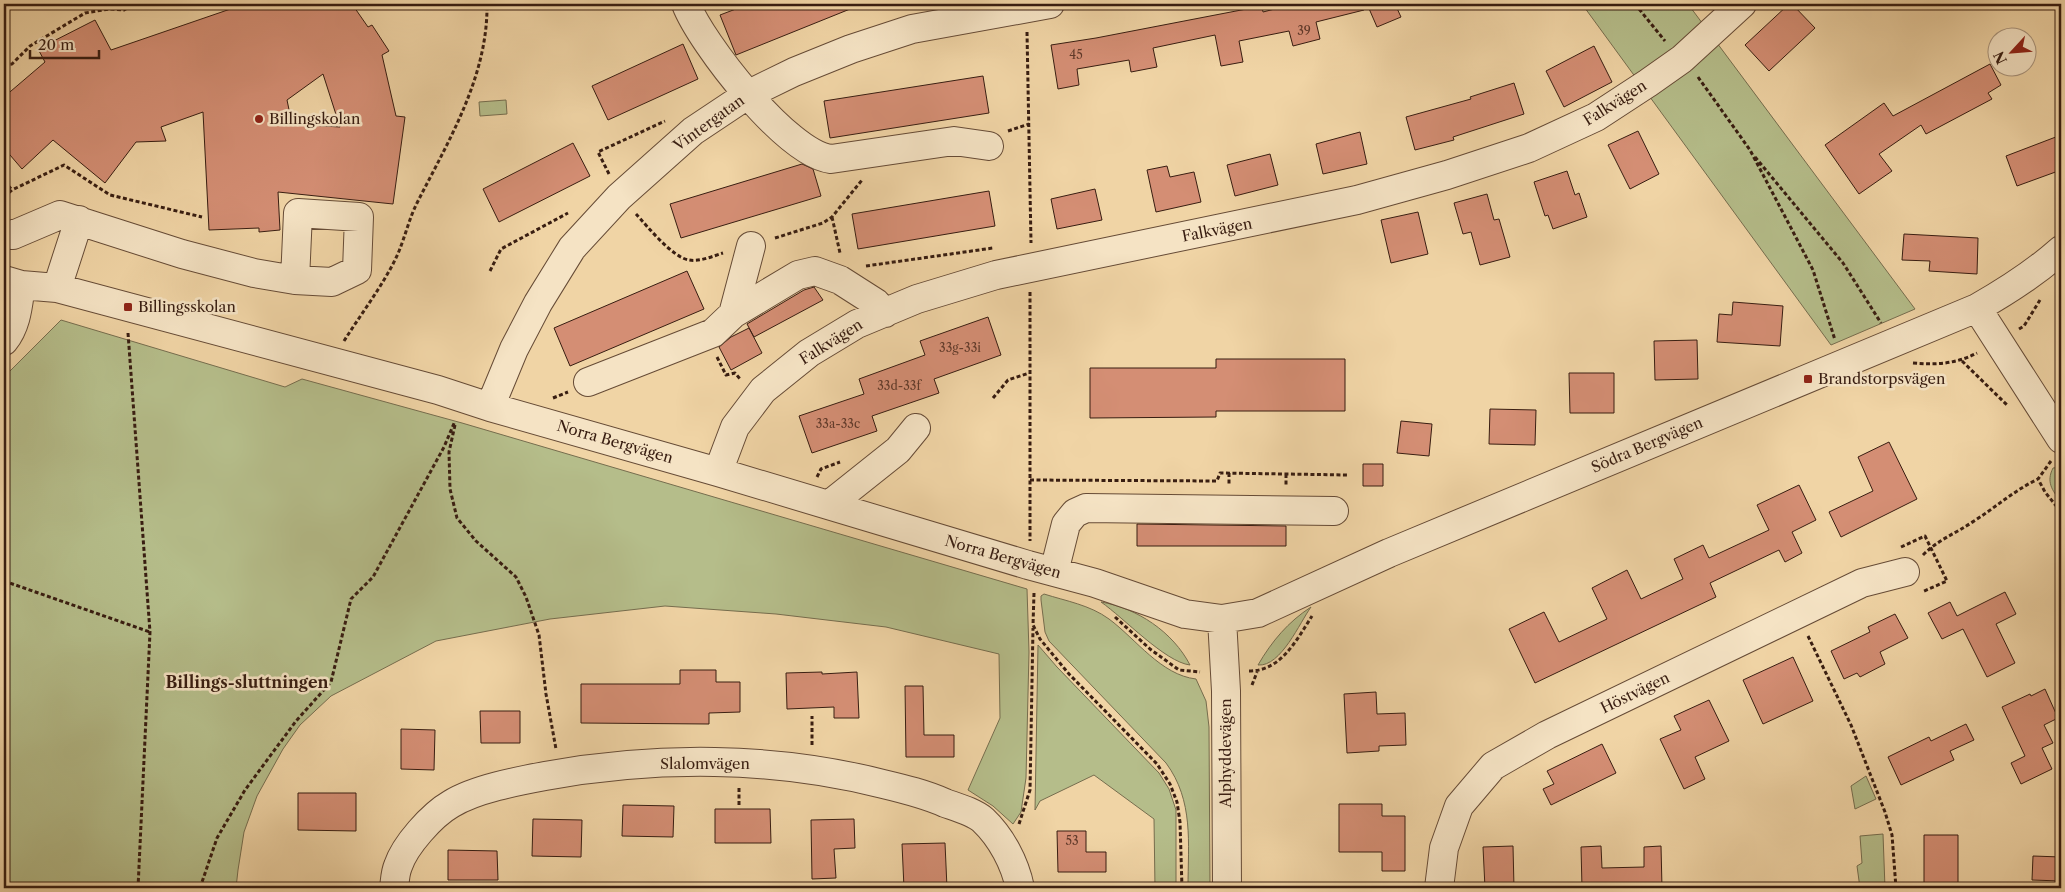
<svg xmlns="http://www.w3.org/2000/svg" width="2065" height="892" font-family="'Libre Caslon Text',serif">
<style>
.green{fill:#b5bd8a;stroke:#766d4e}
.building{fill:#d48e74;stroke:#381d11;fill-rule:evenodd}
.lines{fill:none;stroke-linecap:round;stroke-linejoin:round}
.minor-casing{stroke:#664b36;stroke-width:30}
.path{stroke:#381d11;stroke-width:3;stroke-dasharray:4 2.5;stroke-linecap:butt}
.minor{stroke:#f5e3c4;stroke-width:28}
.poi-dot{fill:#8f2418;stroke:#f5e3c4;stroke-width:2}
.labels{text-anchor:middle;stroke-width:5;stroke-linejoin:round;paint-order:stroke}
.number-label{font-size:12px;fill:#5f392a}
.street-label{font-size:15px;fill:#381d11;stroke:#f5e3c4}
.poi-label{font-size:15px;fill:#381d11;stroke:#f5e3c4;text-anchor:start}
.neighbourhood-label{font-size:16px;font-weight:bold;fill:#381d11;stroke:#f5e3c4}
</style>
<rect width="100%" height="100%" fill="#f0d4a5"/>
<filter id="stains"><feTurbulence type="fractalNoise" baseFrequency=".004" numOctaves="4"/><feColorMatrix values="0 0 0 0 .2 0 0 0 0 .09 0 0 0 0 .02 0 0 0 .5 -.17"/></filter>
<radialGradient id="worn" r=".72"><stop offset=".6" stop-color="#630" stop-opacity="0"/><stop offset="1" stop-color="#630" stop-opacity=".3"/></radialGradient>
<!-- green -->
<path class="green" d="M1582,4H1688L1915,309L1831,345Z
M506,100L507,114L480,116L479,102Z
M61,320L285,387L302,379L462,423L1027,589L1029,652L1026,778L1021,812L1013,824L993,806L968,790L1000,718L999,654L886,627L776,614L665,606L550,619L436,641L331,696L300,725L283,749L257,796L244,832L238,870L236,888H4V377Z
M2061,467V502C2052,490 2046,482 2053,468Z
M1044,594C1066,601 1090,605 1109,619C1136,639 1161,675 1196,679L1206,701L1209,727L1210,888H1188C1188,843 1194,801 1166,763L1049,641L1045,632L1041,600V596Z
M1101,602C1137,608 1173,632 1190,665C1165,662 1124,618 1101,602Z
M1311,607C1300,622 1281,667 1258,665C1272,641 1288,622 1311,607Z
M1038,645L1057,667L1159,773L1169,789L1176,810V888H1155L1154,819L1094,775L1040,801L1035,810Z
M1866,776L1876,799L1855,809L1851,786Z
M1883,834L1885,888H1860L1857,866L1862,863L1860,836Z"/>
<!-- building -->
<path class="building" d="M245,4H352L368,27L372,25L389,51L382,55L396,116L405,117L393,204L278,192L280,230L259,232V228L209,230L203,112L161,127L166,141L136,142L105,183L53,140L22,169L4,148V97L45,62L38,49L95,20L111,50ZM323,74L340,127L292,124L287,100Z
M749,4H860V5L736,55L720,15Z
M1294,4H1364V10L1316,22L1320,39L1293,46L1289,31L1239,41L1243,62L1221,66L1215,35L1153,48L1157,67L1131,72L1129,60L1077,69L1079,85L1058,89L1051,45L1096,38L1262,6L1263,12Z
M1367,4H1395L1401,17L1377,27Z
M1789,4H1792L1815,28L1769,71L1745,45Z
M683,44L698,79L608,120L592,86Z
M1594,46L1612,82L1564,107L1546,71Z
M1990,64L2001,85L1988,93L1992,99L1926,134L1921,125L1879,154L1892,171L1859,194L1825,145L1884,103L1893,116Z
M983,76L989,113L830,138L824,101Z
M1514,83L1524,114L1453,137L1454,140L1415,150L1406,117L1471,99L1470,97Z
M1638,131L1659,174L1630,189L1608,145Z
M1360,132L1367,164L1323,174L1316,144Z
M2061,135V170L2017,186L2006,156Z
M573,143L590,176L499,222L483,189Z
M1270,154L1278,185L1235,196L1227,165Z
M802,164L813,169L821,196L681,238L670,204Z
M1167,166L1170,177L1194,172L1201,202L1156,212L1147,170Z
M1567,171L1575,195L1579,193L1587,217L1553,229L1548,215L1545,216L1534,182Z
M1095,189L1102,220L1057,229L1051,199Z
M989,191L995,226L858,249L852,214Z
M1487,194L1494,220L1499,219L1510,257L1480,265L1471,232L1463,234L1454,203Z
M1418,212L1428,254L1391,263L1381,220Z
M1904,234L1978,238L1977,274L1929,271L1930,261L1902,260Z
M687,271L704,309L570,366L554,328Z
M814,287L823,300L754,337L747,324L804,290Z
M1733,302L1783,306L1780,346L1717,342L1719,314L1732,315Z
M988,317L1001,355L934,379L939,393L872,416L877,431L812,453L799,416L864,394L859,379L925,355L920,341Z
M749,328L762,353L731,370L719,347L731,337Z
M1697,340L1698,379L1655,380L1654,341Z
M1216,359H1345V411H1216V417L1090,418V368H1216Z
M1569,373H1614V413H1570Z
M1490,409L1536,410L1535,445L1489,444Z
M1401,421L1432,424L1429,456L1397,453Z
M1889,442L1917,499L1841,537L1829,512L1873,491L1858,457Z
M1363,464H1383V486H1363Z
M1799,485L1816,520L1792,532L1802,553L1785,562L1779,550L1710,583L1716,597L1535,683L1509,629L1544,612L1559,642L1607,619L1592,588L1627,570L1641,599L1683,579L1674,559L1703,545L1709,558L1769,530L1757,505Z
M1137,524L1286,526V546H1137Z
M2005,592L2016,614L1996,624L2015,663L1987,677L1963,629L1942,639L1928,613L1950,602L1957,616Z
M1895,614L1908,638L1880,652L1885,664L1860,677L1857,673L1844,679L1831,651L1870,632L1868,627Z
M1793,657L1813,701L1763,724L1743,680Z
M680,670H716V682H740V712L709,713V724L581,723V684H680Z
M822,672V674L857,672L859,718H834V707L787,709L786,673Z
M905,686H923L924,735H954V757H906Z
M2045,689L2058,718L2044,725L2053,743L2042,748L2052,769L2021,784L2011,763L2025,756L2002,707L2030,694L2031,696Z
M1376,692L1377,714L1405,713L1406,745L1379,746V751L1347,753L1344,694Z
M1709,700L1729,741L1695,757L1705,779L1684,789L1660,739L1681,730L1674,716Z
M480,711H520V743H481Z
M1966,724L1974,740L1950,751L1954,760L1901,785L1888,757L1929,737L1931,741Z
M401,729L435,730L434,770L401,769Z
M1602,744L1616,773L1551,805L1543,789L1554,784L1547,771Z
M298,793H356V831L298,830Z
M1339,804H1382V816H1405V871H1382V852H1339Z
M623,805L674,806L673,837L622,836Z
M715,809H770L771,843H715Z
M533,819L582,820L581,857L532,856Z
M854,819L855,848L834,849L836,878L812,879L811,820Z
M1057,831H1086V852H1106V872H1058Z
M1924,835H1958V888H1924Z
M945,843L947,888H904L902,844Z
M1513,846L1514,888H1485L1483,847Z
M1601,846L1602,868L1644,867V847L1661,846L1662,888H1582L1581,847Z
M448,850L497,851L498,880H448Z
M2033,856L2061,857V881L2032,880Z"/>
<g class="lines">
<!-- minor casing -->
<g class="minor-casing">
<path id="minor" d="M686,4C701,43 787,154 831,159L954,141L989,146
M4,234L13,235L60,215L182,254L254,273L295,280L332,282L357,270L359,217L298,213L295,280
M4,280L21,285L57,288L438,390L490,407L718,472L1028,565L1095,583L1185,614L1222,619L1258,613L1389,553L1977,308C2007,291 2035,273 2061,250
M57,288L79,220
M1977,308L2061,439
M733,314L751,246
M4,341C17,325 18,305 21,285
M588,382L713,333L733,314L798,275L815,271L840,280L876,303L885,313
M490,407L514,349L538,303L572,248L619,197L693,131L747,95L794,72L851,49L912,29L1050,4
M718,472L735,427L763,390L809,353L857,324L917,299L996,275L1357,200L1447,175L1529,148L1596,117L1648,83L1682,59L1742,4
M829,505L898,450L916,428
M1054,572L1066,524L1075,513L1086,508L1334,511
M1222,619L1226,691L1227,888
M394,888C395,881 395,873 398,866C405,845 432,815 451,804C475,789 518,781 545,776C656,756 774,756 883,784C904,789 925,794 945,803C956,807 974,812 983,820C1001,837 1015,863 1020,888
M1439,888L1444,848L1459,806L1493,766L1547,735L1862,583L1905,572"/>
</g>
<!-- path -->
<path class="path" d="M1635,4L1665,41
M1027,32L1031,243
M4,65L12,64L30,46L85,13L109,9L124,10L134,4
M1698,77L1750,150L1780,207L1813,270L1835,340
M1008,131L1029,124
M1755,157L1843,263L1881,323
M609,174L598,152L665,121
M4,181L12,190
M4,197L12,190L64,165L110,195L202,217
M636,214C647,226 673,258 689,260C700,262 713,256 723,253
M832,217L840,253
M775,238L823,223L832,217L862,180
M866,266L993,248
M490,271L501,249L568,213
M1030,292V541
M2019,329L2024,326L2040,300
M128,333L150,632L138,888
M344,341C361,314 381,288 395,260C404,242 408,221 417,203C449,140 488,76 487,4
M717,357L726,375L735,373L741,380
M1962,361L2007,405
M1913,363C1936,365 1956,364 1977,353
M553,398L568,392
M993,398L1008,380L1029,373
M455,425L449,452L450,489L457,518L476,541L516,577L526,597L539,635L546,694L556,749
M2051,461L2038,479L2045,492L2061,512
M1229,473V485
M1286,474V485
M817,477L821,469L840,462
M1030,480L1217,481L1220,473L1348,475
M1901,547L1925,536L1947,581L1922,592
M1923,555C1939,539 1955,534 1974,521C1996,507 2015,490 2038,479
M4,581L150,632
M1034,593L1033,625L1040,639L1069,674L1157,764L1170,784L1177,802L1180,822L1182,888
M1115,617L1150,649L1179,670L1200,672
M1808,636L1851,725L1885,812L1892,835L1896,888
M1249,671C1281,671 1296,641 1312,616
M1252,685L1257,672
M812,745V716
M739,805V788
M1019,824L1030,790L1033,628
M200,888L217,838L245,790L296,721L331,682L351,599L373,577L444,447L455,421"/>
<!-- minor -->
<use href="#minor" class="minor"/>
</g>
<!-- markers -->
<g class="poi-dot">
<circle cx="259" cy="119" r="5"/>
<rect x="123" y="302" width="10" height="10" rx="2.5"/>
<rect x="1803" y="374" width="10" height="10" rx="2.5"/>
</g>
<g class="labels">
<!-- number labels -->
<g class="number-label">
<text x="1304" y="35">39</text>
<text x="1076" y="59">45</text>
<text x="960" y="352">33g-33i</text>
<text x="899" y="390">33d-33f</text>
<text x="838" y="428">33a-33c</text>
<text x="1072" y="845">53</text>
</g>
<!-- street labels -->
<g class="street-label">
<text transform="translate(1615 103) rotate(-32)" y="5">Falkvägen</text>
<text transform="translate(709 123) rotate(-36)" y="5">Vintergatan</text>
<text transform="translate(1217 230) rotate(-11)" y="5">Falkvägen</text>
<text transform="translate(831 342) rotate(-32)" y="5">Falkvägen</text>
<text transform="translate(615 442) rotate(16)" y="5">Norra Bergvägen</text>
<text transform="translate(1647 445) rotate(-23)" y="5">Södra Bergvägen</text>
<text transform="translate(1003 557) rotate(16)" y="5">Norra Bergvägen</text>
<text transform="translate(1635 693) rotate(-26)" y="5">Höstvägen</text>
<text transform="translate(1226 753) rotate(-90)" y="5">Alphyddevägen</text>
<text x="705" y="769">Slalomvägen</text>
</g>
<!-- poi labels -->
<g class="poi-label">
<text x="269" y="124">Billingskolan</text>
<text x="138" y="312">Billingsskolan</text>
<text x="1818" y="384">Brandstorpsvägen</text>
</g>
<!-- neighbourhood labels -->
<g class="neighbourhood-label">
<text x="247" y="688">Billings-sluttningen</text>
</g>
</g>
<!-- margin -->
<rect width="2065" height="892" fill="none" stroke="#f0d4a5" stroke-width="20"/>
<rect x="5" y="5" width="2055" height="882" fill="none" stroke="#381d11" stroke-width="2.5"/>
<rect x="10" y="10" width="2045" height="872" fill="none" stroke="#381d11"/>
<!-- north arrow -->
<g transform="translate(2012 52) rotate(244)"><circle r="24" fill="#f5e3c4" stroke="#a9947c"/>
<path d="M0-4L9 19L0 12L-9 19Z" fill="#8f2418"/>
<text y="-8" font-size="14" font-weight="bold" text-anchor="middle" fill="#381d11">N</text>
</g>
<!-- scale -->
<path d="M30 50v8h69v-8" fill="none" stroke="#381d11" stroke-width="2.5"/>
<text x="38" y="50" font-size="15" fill="#381d11" stroke="#f5e3c4" stroke-width="4" paint-order="stroke">20 m</text>
<rect width="100%" height="100%" filter="url(#stains)"/>
<rect width="100%" height="100%" fill="url(#worn)"/>
</svg>
